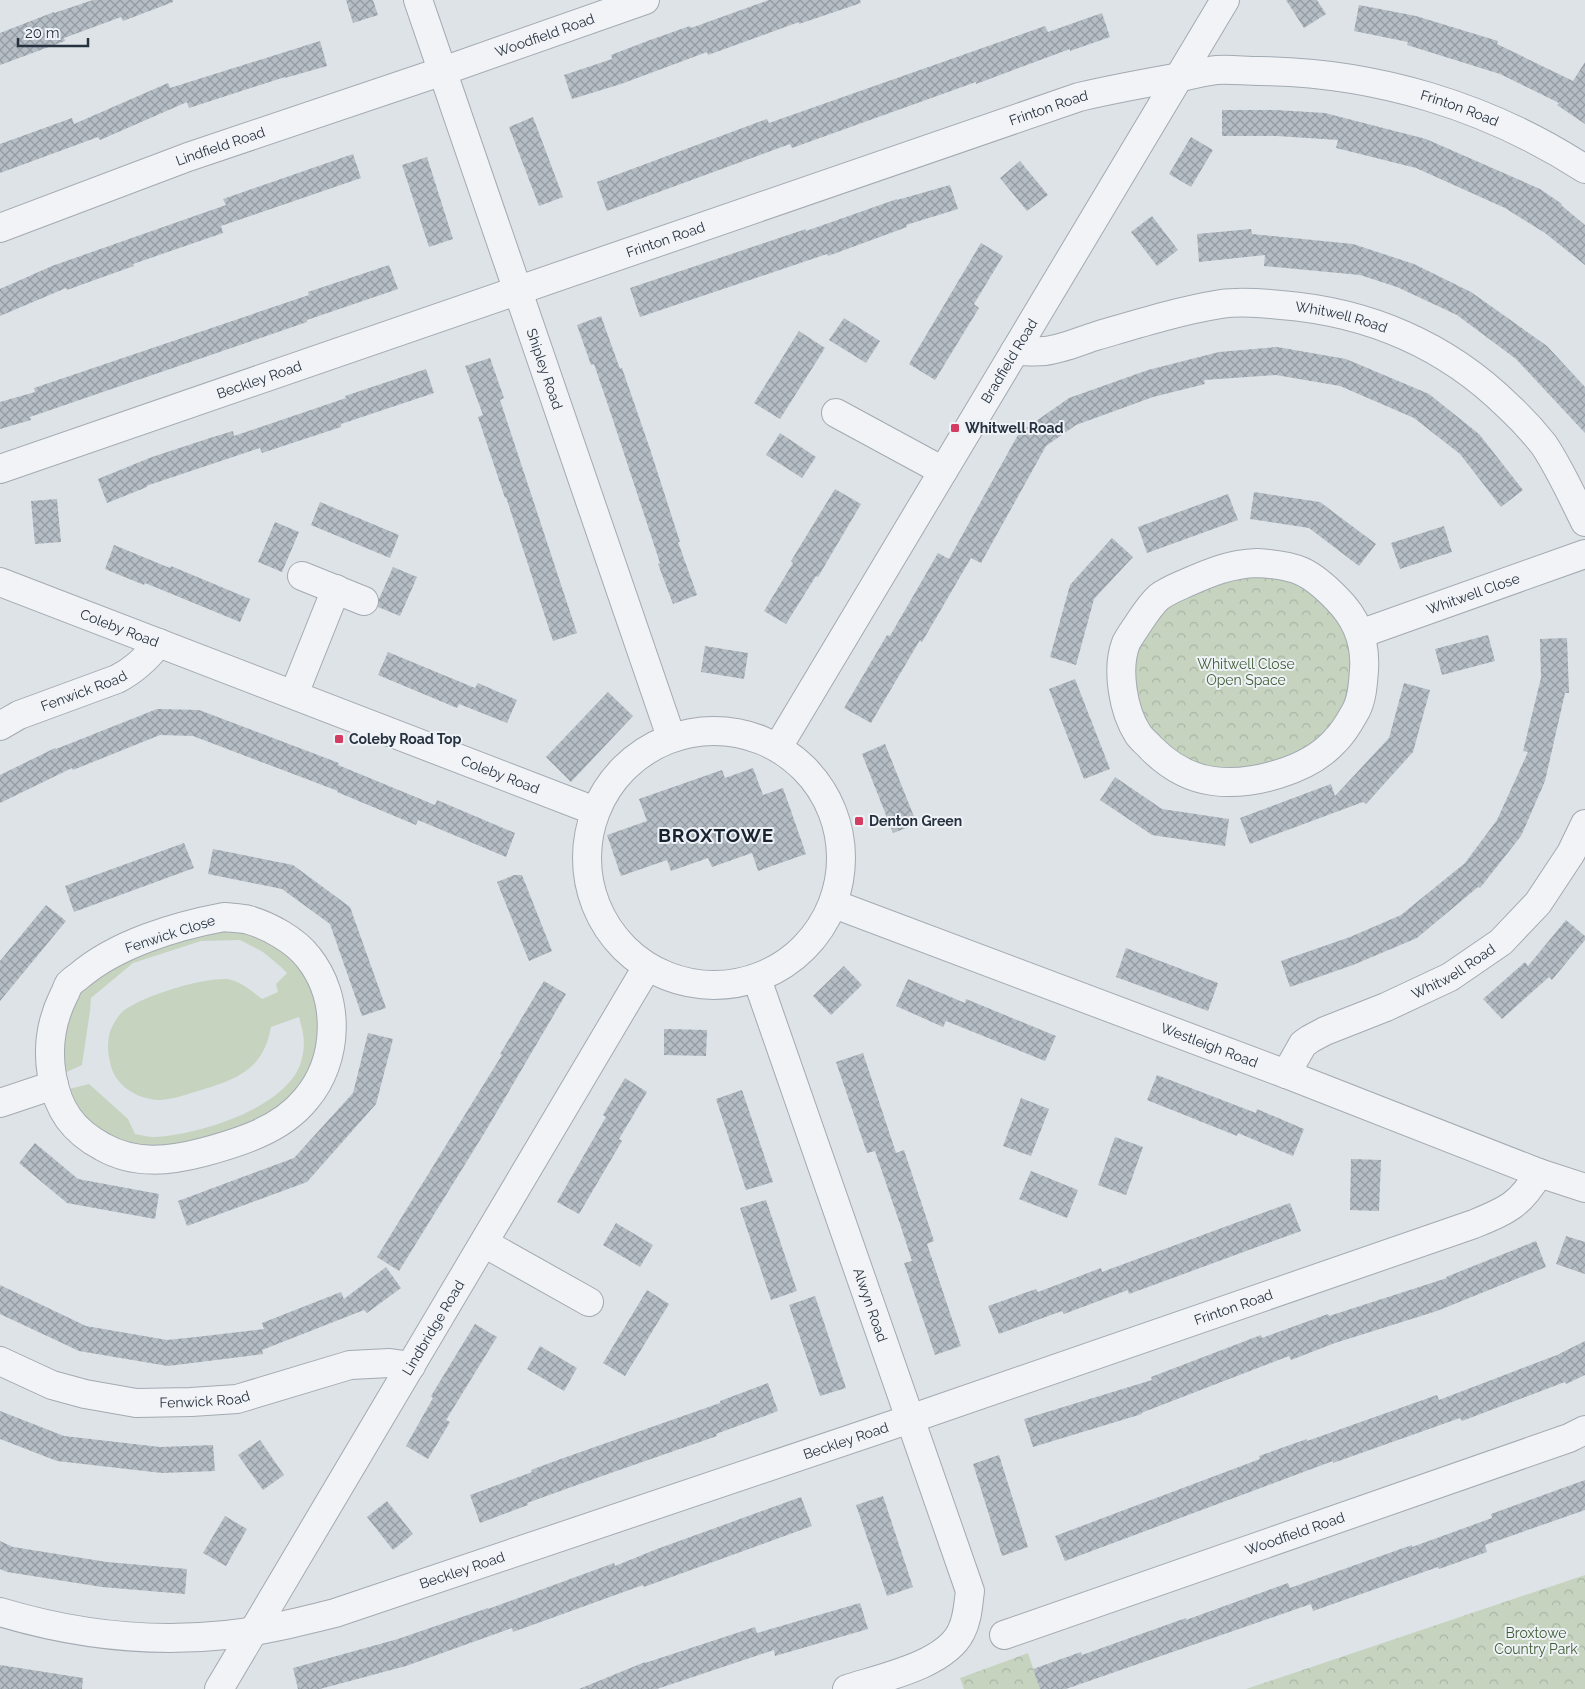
<svg xmlns="http://www.w3.org/2000/svg" width="1585" height="1689" font-family="Raleway,sans-serif">
<style>
.grass{fill:#c6d3bf}
.park{fill:url(#park-crowns)}
.building{fill:url(#building-cross-hatch)}
.lines{fill:none;stroke-linecap:round;stroke-linejoin:round}
.street-casing{stroke:#a3aab2;stroke-width:30}
.street{stroke:#f1f3f6;stroke-width:28}
.poi-dot{fill:#d33d61;stroke:#eef2f6;stroke-width:2}
.labels{text-anchor:middle;stroke-width:4;stroke-linejoin:round;paint-order:stroke}
.street-label{font-size:14px;fill:#273240;stroke:#eef2f6}
.poi-label{font-size:14px;font-weight:bold;fill:#273240;stroke:#eef2f6;text-anchor:start}
.park-label{font-size:14px;fill:#3f5c33;stroke:#eef2f6}
.district-label{font-size:19px;font-weight:bold;letter-spacing:1px;fill:#192330;stroke:#eef2f6}
</style>
<defs>
<pattern id="park-crowns" width="20" height="18" patternUnits="userSpaceOnUse" patternTransform="scale(1.25)"><rect width="20" height="18" fill="#c6d3bf"/><path d="M2 6a3 3 0 1 1 6 0M12 15a3 3 0 1 1 6 0" fill="none" stroke="#aab6a5"/></pattern>
<pattern id="building-cross-hatch" width="8" height="8" patternUnits="userSpaceOnUse" patternTransform="scale(1.25)"><rect width="8" height="8" fill="#b5bdc5"/><path d="M0 0l8 8M0 8l8-8" fill="none" stroke="#939aa1"/></pattern>
</defs>
<rect width="100%" height="100%" fill="#dee3e8"/>
<!-- grass -->
<path class="grass" d="M202,929L247,931L282,947L308,973L322,1019L313,1070L282,1109L214,1140L143,1153L92,1133L65,1090L89,1084L128,1119L135,1134C142,1135 148,1137 154,1137C198,1135 292,1107 302,1058C306,1042 303,1032 299,1017L271,1027C264,1064 245,1076 211,1087C196,1091 174,1100 159,1100C136,1099 114,1085 110,1062C107,1050 107,1035 113,1025C115,1021 119,1015 122,1012C141,996 201,978 226,979C239,980 252,991 262,999L278,992L276,984L287,973L280,966L263,952L240,940L201,941L133,963L91,998L90,1011L82,1065L60,1075L68,1005L75,993L110,965Z"/>
<!-- park -->
<path class="park" d="M1241,573L1273,575L1301,582L1335,610L1353,648L1349,702L1315,746L1281,761L1239,772L1184,763L1144,723L1132,676L1137,648L1153,618L1171,603Z
M1585,1575V1689H1246Z
M1028,1653L1040,1689H964L960,1678Z"/>
<!-- building -->
<path class="building" d="M93,0H173V2L123,21L121,17L64,38L65,41L0,65V33L54,12V13Z
M346,0H373L378,15L353,23Z
M769,0H860L861,3L799,24V22L708,55L707,52L621,84L572,99L564,75L612,59L611,55L650,40L690,26L691,28Z
M1286,0H1317L1326,14L1304,28Z
M1359,5L1416,16L1498,41L1497,44L1573,81L1585,62V124L1557,105L1559,103L1500,74L1407,45L1408,42L1354,31Z
M1102,13L1110,37L1070,51V49L976,84V82L792,148L790,144L607,211L597,182L767,119L769,123L1045,26L1048,32Z
M320,41L327,66L285,78V77L189,108L187,102L100,140L98,137L0,173V144L72,118L74,124L168,83L170,88Z
M1222,110H1276L1325,113L1426,139L1540,189L1562,204L1561,205L1585,225V265L1545,233L1505,208L1416,168L1336,148L1338,140L1277,136H1222Z
M533,117L563,197L539,206L509,127Z
M1191,137L1213,150L1191,187L1169,174Z
M353,154L361,178L221,226L223,233L133,264L134,266L89,282L67,290L66,288L0,316V289L52,266L226,205L223,199Z
M427,157L453,239L429,247L402,165Z
M1020,161L1048,195L1027,211L1000,178Z
M950,185L958,209L906,225L907,227L828,256L827,254L640,317L630,288L806,229V231L897,199V200Z
M1152,216L1178,250L1157,266L1131,232Z
M1251,229L1252,234L1353,244L1414,264L1471,292L1547,346L1585,387V433L1516,359L1457,315L1397,287L1360,275L1264,266L1265,255L1199,262L1197,234Z
M981,243L1003,256L974,304L979,308L935,380L909,364Z
M389,265L398,289L307,320V322L30,417L31,420L0,429V402L35,392L34,388L309,295L308,292Z
M601,316L620,369L622,368L650,449L680,542H678L697,595L673,604L658,564L660,563L612,417L594,364L591,365L577,325Z
M844,318L880,341L866,363L829,340Z
M799,331L825,348L780,419L754,403Z
M1277,347L1346,359L1429,394L1479,434L1523,490L1501,507L1460,454L1414,418L1340,386L1276,375L1204,380L1205,384L1153,397L1076,425L1046,446L981,563L971,558L922,642L920,640L871,723L844,708L887,635L890,636L938,553L949,559L1019,433L1069,398L1148,370L1219,352Z
M490,358L504,398L500,400L577,633L553,641L506,497L505,498L478,417L483,415L465,366Z
M426,369L434,393L341,424V427L262,453L260,448L146,486L147,487L107,503L98,479L152,457L213,437L233,431L234,436L346,398L345,396Z
M780,433L816,457L802,478L766,455Z
M835,489L861,504L818,577L816,576L786,624L764,611L793,563L791,561Z
M1254,492L1320,502L1376,544L1359,566L1309,528L1250,519Z
M1228,494L1238,520L1147,553L1138,527Z
M57,499L61,542L35,544L31,501Z
M320,502L399,535L390,558L311,525Z
M275,522L299,532L282,572L258,562Z
M1444,526L1452,552L1400,569L1391,543Z
M1112,538L1133,557L1094,599L1076,665L1050,657L1070,585Z
M114,545L170,568L171,566L250,599L240,622L145,583L144,585L105,569Z
M393,567L417,577L400,616L378,607L379,599Z
M1488,635L1495,661L1442,675L1435,649Z
M1567,638L1569,693H1565L1545,781L1521,836L1480,888L1478,887L1417,938L1353,965L1290,987L1281,961L1350,937L1401,915L1465,863L1497,820L1528,752L1523,751L1541,678L1540,639Z
M705,646L748,653L744,679L701,672Z
M388,652L475,688L478,683L517,700L507,723L459,704L457,708L378,675Z
M1075,679L1110,769L1084,779L1049,689Z
M1404,683L1430,690L1413,752L1366,804L1363,802L1250,844L1240,818L1331,784L1335,796L1389,738Z
M608,692L633,716L571,782L546,757Z
M157,709L199,710L339,763L338,765L435,805L437,800L515,833L506,857L418,820L416,825L337,792L338,791L193,736L160,735L73,770L72,768L0,803V775L55,748L56,749Z
M885,744L917,824L893,833L862,754Z
M753,768L763,795L783,788L806,854L758,871L752,853L712,867L708,858L671,871L667,860L621,876L607,835L647,821L639,799L722,770L725,778Z
M1115,777L1162,809L1229,819L1225,846L1152,835L1100,800Z
M184,843L194,868L74,912L65,886Z
M213,849L293,865L350,907L386,1008L362,1016L330,924L282,889L208,874Z
M514,875H522L552,951L529,961L497,882Z
M46,905L66,921L0,1001V961Z
M1566,920L1585,936V940L1552,980L1549,977L1502,1019L1483,999L1525,962L1528,966Z
M1126,948L1218,983L1208,1011L1116,977Z
M844,966L862,985L831,1015L813,996Z
M908,979L965,1003L966,999L1056,1036L1045,1061L946,1021L943,1027L896,1006Z
M544,981L566,994L485,1132L399,1271L377,1257L474,1100L502,1055L500,1054Z
M664,1029L707,1030L706,1056L664,1055Z
M368,1033L393,1039L376,1104L307,1182L187,1226L178,1201L294,1158L353,1093Z
M863,1053L896,1153L904,1150L934,1241L927,1244L961,1346L935,1355L904,1263L912,1261L901,1227L875,1151L867,1153L836,1062Z
M1157,1075L1256,1113L1257,1109L1304,1129L1293,1156L1238,1133L1237,1136L1147,1100Z
M625,1078L647,1092L619,1139L622,1141L579,1214L557,1202L606,1117L603,1115Z
M742,1090L773,1182L746,1190L716,1099Z
M1021,1098L1049,1109L1031,1156L1003,1146Z
M1115,1137L1143,1147L1126,1195L1098,1185Z
M35,1143L78,1179L159,1194L155,1219L67,1203L19,1163Z
M1351,1159L1381,1160L1379,1211L1350,1210Z
M1031,1171L1078,1190L1067,1218L1019,1199Z
M766,1200L797,1291L771,1300L740,1208Z
M1290,1203L1301,1231L1129,1294L1128,1290L1064,1314L1062,1311L999,1334L988,1306L1036,1289L1038,1292L1101,1268L1102,1272Z
M616,1223L653,1245L640,1267L603,1245Z
M1566,1236L1585,1242V1274L1556,1264Z
M1536,1241L1546,1267L1437,1311L1335,1343L1291,1360L1289,1356L1141,1413L1142,1414L1033,1447L1024,1419L1152,1380L1151,1377L1261,1335L1262,1338L1328,1314L1329,1316L1447,1278L1446,1277Z
M386,1267L401,1288L367,1313L364,1310L262,1350L263,1354L168,1366L79,1351L0,1314V1285L86,1326L167,1340L196,1337L264,1329L262,1323L341,1292L344,1299Z
M647,1290L669,1304L625,1376L603,1363Z
M815,1296L846,1388L820,1396L789,1305Z
M475,1324L497,1337L446,1420L450,1422L428,1459L406,1446L433,1398L431,1396Z
M1585,1341V1375L1566,1384L1565,1382L1462,1421L1460,1418L1333,1463V1461L1065,1561L1055,1536L1260,1459L1259,1456L1307,1439V1441L1437,1395L1439,1400L1557,1355Z
M540,1346L577,1368L564,1391L527,1369Z
M768,1383L778,1411L716,1434L717,1436L605,1475L527,1503L528,1505L480,1523L470,1495L532,1472L531,1470L555,1461L720,1403V1401Z
M0,1411L64,1436L160,1447L213,1445L215,1471L162,1473L57,1461L0,1439Z
M260,1440L284,1475L263,1490L238,1455Z
M999,1455L1028,1547L1002,1556L973,1464Z
M1585,1480V1510L1485,1545L1487,1552L1439,1569L1438,1567L1313,1611L1311,1604L1066,1689H1040L1033,1669L1081,1652L1082,1655L1186,1618V1620L1288,1583L1290,1588L1412,1545V1547L1492,1518L1491,1514Z
M883,1496L913,1587L887,1596L856,1505Z
M801,1497L812,1526L644,1587L643,1585L513,1632L512,1628L406,1666L320,1689H298L293,1668L398,1639L488,1608V1609L614,1563L615,1566L657,1549Z
M387,1501L413,1534L393,1550L367,1517Z
M225,1516L247,1529L226,1566L203,1553Z
M0,1541L13,1547L107,1562L187,1569L185,1594L102,1587L7,1572L0,1569Z
M860,1603L868,1629L775,1656L774,1650L657,1689H579L645,1662V1663L755,1627L757,1633Z
M0,1665L83,1678L82,1689H0Z"/>
<g class="lines">
<!-- street casing -->
<g class="street-casing">
<g id="street">
<path id="s1" d="M418,0L671,737"/>
<path id="s2" d="M0,228L188,157L443,71L645,0"/>
<path id="s3" d="M1015,351C1025,351 1035,352 1045,351C1062,349 1080,341 1096,336C1137,324 1178,311 1221,304C1240,301 1262,303 1281,305C1368,312 1446,345 1508,406C1521,418 1533,431 1544,445C1560,469 1572,496 1585,522"/>
<path d="M836,413L943,471"/>
<path id="s4" d="M0,469L1079,97C1113,89 1146,83 1180,77C1192,75 1205,71 1217,70C1231,69 1245,71 1259,71C1374,72 1488,106 1585,169"/>
<path d="M1257,563C1296,565 1310,571 1337,599C1357,619 1366,642 1364,670C1363,684 1362,702 1354,714C1349,723 1342,734 1335,741C1308,771 1251,786 1213,781C1189,778 1168,765 1151,748C1147,743 1141,739 1138,734C1123,711 1116,669 1126,643C1129,637 1134,630 1138,624C1144,615 1151,604 1159,597C1167,591 1177,587 1186,583C1211,572 1230,564 1257,563Z"/>
<path d="M302,576L364,601"/>
<path id="s5" d="M0,582L595,811"/>
<path id="s6" d="M1360,634L1585,554"/>
<path d="M294,694L336,589"/>
<path id="s7" d="M0,726L19,715L117,679C135,670 147,658 159,643"/>
<circle cx="714" cy="858" r="127"/>
<path id="s8" d="M778,747L1225,0"/>
<path id="s9" d="M834,904L1286,1074L1539,1173L1585,1188"/>
<path d="M224,917C232,918 241,918 249,920C269,926 295,940 308,957C341,998 339,1060 306,1099C281,1130 240,1142 204,1152C170,1161 135,1165 103,1147C73,1131 58,1110 52,1076C47,1048 51,1021 64,995C66,992 67,987 69,984C72,981 76,978 79,976C116,944 176,926 224,917Z"/>
<path id="s10" d="M757,979L970,1591C968,1604 968,1619 961,1632C945,1665 881,1678 847,1689"/>
<path id="s11" d="M1286,1074L1303,1044L1310,1039L1325,1031L1386,1007L1450,977L1501,942L1538,903L1571,853L1585,824"/>
<path d="M0,1103L54,1085"/>
<path d="M484,1243L589,1302"/>
<path id="s12" d="M0,1361L52,1385L85,1394L136,1403L191,1402L237,1399L350,1365L390,1363L411,1366"/>
<path id="s13" d="M0,1612C73,1634 151,1643 226,1635C263,1631 299,1622 335,1613L910,1419L1474,1224C1508,1210 1520,1205 1539,1173"/>
<path id="s14" d="M1004,1635L1569,1438L1585,1430"/>
<path id="s15" d="M219,1689L647,967"/>
</g>
</g>
<!-- street -->
<use href="#street" class="street"/>
</g>
<!-- markers -->
<g class="poi-dot">
<rect x="950" y="423" width="10" height="10" rx="2.5"/>
<rect x="334" y="734" width="10" height="10" rx="2.5"/>
<rect x="854" y="816" width="10" height="10" rx="2.5"/>
</g>
<g class="labels">
<!-- street labels -->
<g class="street-label">
<text dy="5" stroke="none"><textPath href="#s2" startOffset="578">Woodfield Road</textPath></text>
<text dy="5" stroke="none"><textPath href="#s4" startOffset="1109">Frinton Road</textPath></text>
<text dy="5" stroke="none"><textPath href="#s4" startOffset="1529">Frinton Road</textPath></text>
<text dy="5" stroke="none"><textPath href="#s2" startOffset="235">Lindfield Road</textPath></text>
<text dy="5" stroke="none"><textPath href="#s4" startOffset="704">Frinton Road</textPath></text>
<text dy="5" stroke="none"><textPath href="#s3" startOffset="334">Whitwell Road</textPath></text>
<text dy="5" stroke="none"><textPath href="#s8" startOffset="450">Bradfield Road</textPath></text>
<text dy="5" stroke="none"><textPath href="#s1" startOffset="390">Shipley Road</textPath></text>
<text dy="5" stroke="none"><textPath href="#s4" startOffset="274">Beckley Road</textPath></text>
<text dy="5" stroke="none"><textPath href="#s6" startOffset="120">Whitwell Close</textPath></text>
<text dy="5" stroke="none"><textPath href="#s5" startOffset="128">Coleby Road</textPath></text>
<text dy="5" stroke="none"><textPath href="#s7" startOffset="91">Fenwick Road</textPath></text>
<text dy="5" stroke="none"><textPath href="#s5" startOffset="536">Coleby Road</textPath></text>
<text transform="translate(170 934) rotate(-18)" y="5">Fenwick Close</text>
<text dy="5" stroke="none"><textPath href="#s11" startOffset="202">Whitwell Road</textPath></text>
<text dy="5" stroke="none"><textPath href="#s9" startOffset="401">Westleigh Road</textPath></text>
<text dy="5" stroke="none"><textPath href="#s10" startOffset="345">Alwyn Road</textPath></text>
<text dy="5" stroke="none"><textPath href="#s13" startOffset="1289">Frinton Road</textPath></text>
<text dy="5" stroke="none"><textPath href="#s15" startOffset="420">Lindbridge Road</textPath></text>
<text dy="5" stroke="none"><textPath href="#s12" startOffset="212">Fenwick Road</textPath></text>
<text dy="5" stroke="none"><textPath href="#s13" startOffset="879">Beckley Road</textPath></text>
<text dy="5" stroke="none"><textPath href="#s14" startOffset="308">Woodfield Road</textPath></text>
<text dy="5" stroke="none"><textPath href="#s13" startOffset="474">Beckley Road</textPath></text>
</g>
<!-- poi labels -->
<g class="poi-label">
<text x="965" y="433">Whitwell Road</text>
<text x="349" y="744">Coleby Road Top</text>
<text x="869" y="826">Denton Green</text>
</g>
<!-- park labels -->
<g class="park-label">
<text x="1246" y="669">Whitwell Close<tspan x="1246" dy="16">Open Space</tspan></text>
<text x="1536" y="1638">Broxtowe<tspan x="1536" dy="16">Country Park</tspan></text>
</g>
<!-- district labels -->
<g class="district-label">
<text x="716" y="842">BROXTOWE</text>
</g>
</g>
<!-- scale -->
<path d="M18 38v8h70v-8" fill="none" stroke="#273240" stroke-width="2.5"/>
<text x="25" y="38" font-size="15" fill="#273240" stroke="#eef2f6" stroke-width="4" paint-order="stroke">20 m</text>
</svg>
